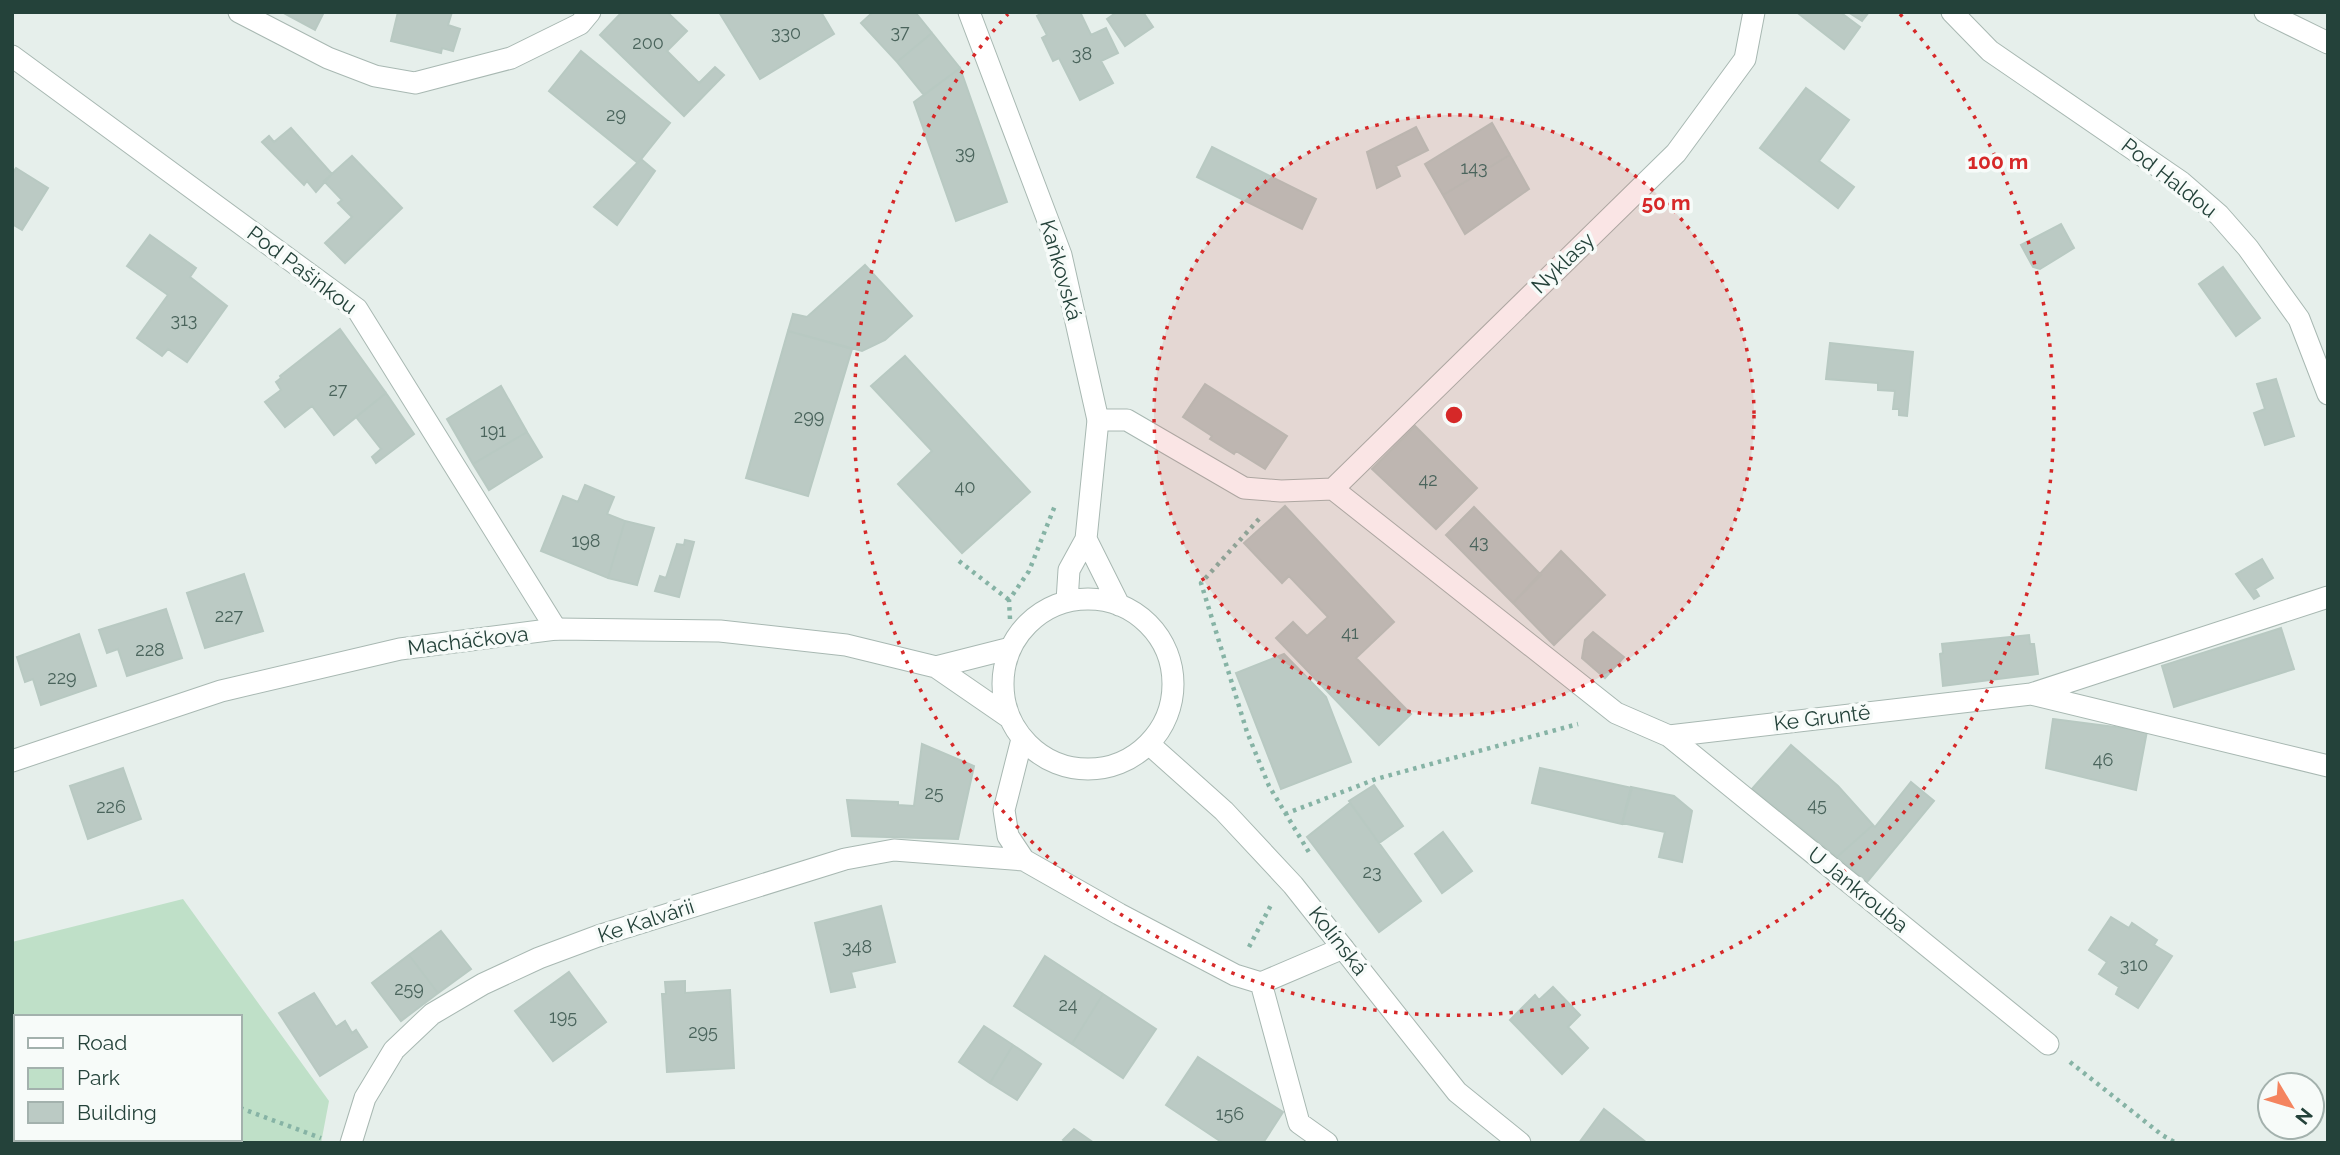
<svg xmlns="http://www.w3.org/2000/svg" width="2340" height="1155" font-family="Raleway,sans-serif">
<style>
.green{fill:#bfe0c8;fill-rule:evenodd}
.building{fill:#bbcac4;stroke:#b8c9c2;stroke-width:2}
.lines{fill:none;stroke-linecap:round;stroke-linejoin:round}
.minor-casing{stroke:#a8b8b2;stroke-width:23}
.tertiary-casing{stroke:#a8b8b2;stroke-width:23}
.path{stroke:#86b3a5;stroke-width:4.5;stroke-dasharray:3.5 5;stroke-linecap:butt}
.minor{stroke:#fff;stroke-width:21}
.tertiary{stroke:#fff;stroke-width:21}
.ring{fill:none;stroke:#d62828;stroke-width:3.5;stroke-dasharray:3.5 7}
.labels{text-anchor:middle;stroke-width:7;stroke-linejoin:round;paint-order:stroke}
.number-label{font-size:18px;fill:#4a645c}
.street-label{font-size:21px;fill:#24423a;stroke:#f7fbf9}
.centre{fill:#d62828;stroke:#f7fbf9;stroke-width:3.5}
.ring-label{font-size:21px;text-anchor:middle;font-weight:bold;fill:#d62828;stroke:#f7fbf9;stroke-width:7;stroke-linejoin:round;paint-order:stroke}
</style>
<rect width="100%" height="100%" fill="#e6efeb"/>
<!-- green -->
<path class="green" d="M183,899L329,1101L321,1143H12V942ZM16,1017H240V1139H16Z"/>
<!-- building -->
<path class="building" d="M282,12H324L315,30Z
M398,12H452L448,25L460,29L453,51L442,48L441,53L391,41Z
M622,12H667L687,31L667,51L699,83L715,67L724,75L684,116L600,35Z
M719,12H821L834,34L760,79Z
M873,12H915L932,33L897,62L861,23Z
M1044,12H1080L1091,35L1106,28L1118,53L1101,61L1113,83L1080,100L1059,58L1053,61L1042,38L1047,35L1037,16Z
M1117,12H1143L1153,27L1125,46L1107,19Z
M1801,12H1840L1860,27L1844,49L1799,14Z
M1848,12H1869L1862,21Z
M932,33L960,68L924,95L897,62Z
M581,51L670,123L638,163L549,91Z
M960,68L1007,202L956,221L914,102Z
M1806,88L1849,120L1819,161L1854,187L1838,208L1760,148Z
M1492,123L1510,155L1443,195L1425,164Z
M1416,127L1428,150L1396,166L1400,176L1377,188L1367,152Z
M291,128L332,174L316,192L307,181L304,185L262,142L269,136L274,142Z
M1212,147L1316,199L1302,229L1197,177Z
M1510,155L1529,189L1465,234L1443,195Z
M352,156L402,208L345,263L325,243L352,217L338,203L342,200L324,181Z
M641,159L655,171L617,225L594,207Z
M16,168L48,188L22,230L12,224V174Z
M2061,224L2074,248L2040,269L2033,267L2021,245Z
M150,235L196,268L190,277L227,306L187,362L168,349L162,356L137,338L168,295L127,266Z
M865,265L912,316L885,340L862,351L788,331L793,314L807,317Z
M2223,267L2260,318L2236,336L2199,284Z
M340,329L386,393L334,435L312,406L285,427L265,402L281,390L276,382L281,378L280,376Z
M788,331L852,349L808,496L746,478Z
M1830,343L1913,352L1907,416L1899,415V409H1893L1895,391L1878,390V383L1826,379Z
M905,356L1030,492L962,553L898,484L932,451L871,386Z
M2276,379L2294,436L2265,445L2254,413L2265,409L2257,384Z
M1205,384L1287,436L1265,469L1236,451L1234,454L1210,439L1212,436L1183,417Z
M501,386L527,432L473,464L447,419Z
M386,393L414,434L376,463L372,457L381,449L356,417Z
M1415,426L1477,488L1436,529L1372,469Z
M527,432L542,457L489,490L473,464Z
M585,485L614,497L607,514L625,521L608,578L541,551L563,496L578,502Z
M1285,506L1394,622L1356,658L1411,714L1379,745L1276,638L1293,622L1307,636L1328,617L1289,576L1282,583L1244,543Z
M1474,507L1541,575L1513,603L1446,535Z
M625,521L654,528L637,585L608,578Z
M685,540L694,542L679,597L655,591L660,576L666,578L677,544L684,545Z
M1561,551L1605,595L1554,645L1513,603Z
M2262,559L2273,578L2255,589L2259,596L2254,599L2236,574Z
M244,574L263,631L205,648L187,593Z
M166,609L182,658L127,676L118,649L107,653L99,630Z
M2281,628L2294,669L2174,707L2162,666Z
M1593,632L1624,657L1605,678L1582,658L1585,640Z
M79,634L96,686L41,705L33,679L25,682L17,657Z
M2029,635L2030,644H2034L2038,674L1943,686L1940,654L1943,653L1942,644Z
M1284,654L1326,697L1351,762L1281,789L1236,673Z
M2053,719L2147,731L2136,790L2046,768Z
M922,744L974,766L958,839L852,836L847,800L898,802V805L914,806Z
M1791,745L1838,786L1873,825L1837,857L1752,789Z
M123,768L141,819L88,839L70,786Z
M1540,768L1632,788L1622,824L1532,803Z
M1911,782L1934,801L1867,882L1837,857L1873,825L1875,827Z
M1374,785L1403,826L1379,843L1349,801Z
M1631,787L1674,796L1692,811L1682,862L1659,857L1665,832L1622,823Z
M1350,803L1421,901L1379,932L1307,837Z
M1443,832L1472,871L1442,893L1415,854Z
M881,906L895,962L851,972L855,987L831,992L815,923Z
M2111,917L2129,928L2132,923L2157,940L2154,945L2172,956L2138,1008L2116,994L2119,987L2099,974L2107,962L2089,950Z
M441,931L471,969L438,993L409,955Z
M409,955L438,993L401,1021L372,983Z
M1045,956L1103,994L1072,1044L1014,1006Z
M569,972L606,1022L553,1061L515,1011Z
M685,981V993L730,990L734,1068L667,1072L662,994H666L665,982Z
M1553,987L1580,1015L1568,1027L1588,1048L1562,1074L1510,1020L1535,995L1539,1000Z
M314,993L336,1027L345,1021L352,1033L356,1030L367,1047L320,1076L279,1013Z
M1103,994L1156,1029L1123,1078L1072,1044Z
M984,1026L1013,1045L990,1083L959,1062Z
M1013,1045L1041,1064L1017,1100L990,1083Z
M1198,1057L1283,1112L1263,1143H1223L1166,1105Z
M1604,1109L1647,1143H1579Z
M1074,1129L1094,1143H1067L1063,1140Z"/>
<g class="lines">
<!-- minor casing -->
<g class="minor-casing">
<path id="minor" d="M239,12L328,58L375,76L415,83L511,58L580,24L590,12
M1952,12L1990,51L2181,182L2219,215L2248,248L2299,319L2328,394
M2265,12L2328,43
M12,56L357,309L556,629
M1098,420H1127L1244,488L1281,491L1333,489L1616,713L1669,736L2031,694L2328,597
M1333,489L1676,153L1745,59L1754,12
M2031,694L2328,766
M1669,736L2048,1044
M1022,739L1004,810L1008,836L1024,860L1119,914L1235,975L1261,983L1343,948
M1261,983L1299,1123L1327,1143
M351,1143L365,1098L394,1050L432,1014L483,984L539,958L598,936L845,859L894,850L1024,860"/>
</g>
<!-- tertiary casing -->
<g class="tertiary-casing">
<path id="tertiary" d="M969,12L1061,255L1098,420L1086,539L1069,570L1067,601
M1086,539L1119,605
M1003 684a85 85 0 1 1 170 0a85 85 0 1 1-170 0Z
M936,667L1011,648
M1149,744L1224,811L1293,885L1457,1092L1520,1143
M12,761L221,691L400,649L556,629L720,631L846,645L936,667L1010,718"/>
</g>
<!-- path -->
<path class="path" d="M1259,519L1201,583L1247,732L1269,786L1310,854
M959,561L1009,600
M1010,619L1009,600L1029,571L1056,503
M1285,814L1376,779L1578,724
M1249,947L1271,905
M12,1049H16
M2070,1062L2162,1135L2176,1143
M240,1108L321,1138"/>
<!-- minor -->
<use href="#minor" class="minor"/>
<!-- tertiary -->
<use href="#tertiary" class="tertiary"/>
</g>
<!-- distance rings -->
<circle cx="1454" cy="415" r="300" fill="#d62828" fill-opacity=".12"/>
<g class="ring">
<circle cx="1454" cy="415" r="300"/>
<path d="M1900 14A600 600 0 1 1 1008 14"/>
</g>
<g class="labels">
<!-- number labels -->
<g class="number-label">
<text x="900" y="38">37</text>
<text x="786" y="39">330</text>
<text x="648" y="49">200</text>
<text x="1082" y="60">38</text>
<text x="616" y="121">29</text>
<text x="965" y="159">39</text>
<text x="1474" y="174">143</text>
<text x="184" y="326">313</text>
<text x="338" y="396">27</text>
<text x="809" y="423">299</text>
<text x="493" y="437">191</text>
<text x="1428" y="486">42</text>
<text x="965" y="493">40</text>
<text x="586" y="547">198</text>
<text x="1479" y="548">43</text>
<text x="229" y="622">227</text>
<text x="1350" y="639">41</text>
<text x="150" y="656">228</text>
<text x="62" y="684">229</text>
<text x="2103" y="766">46</text>
<text x="934" y="799">25</text>
<text x="1817" y="811">45</text>
<text x="111" y="813">226</text>
<text x="1372" y="878">23</text>
<text x="857" y="953">348</text>
<text x="2134" y="971">310</text>
<text x="409" y="995">259</text>
<text x="1068" y="1011">24</text>
<text x="563" y="1023">195</text>
<text x="703" y="1038">295</text>
<text x="1230" y="1120">156</text>
</g>
<!-- street labels -->
<g class="street-label">
<text transform="translate(2169 178) rotate(38)" y="7">Pod Haldou</text>
<text transform="translate(1563 263) rotate(-44)" y="7">Nyklasy</text>
<text transform="translate(302 270) rotate(37)" y="7">Pod Pašinkou</text>
<text transform="translate(1061 270) rotate(74)" y="7">Kaňkovská</text>
<text transform="translate(468 641) rotate(-7)" y="7">Macháčkova</text>
<text transform="translate(1822 718) rotate(-7)" y="7">Ke Gruntě</text>
<text transform="translate(1858 890) rotate(39)" y="7">U Jankrouba</text>
<text transform="translate(646 921) rotate(-18)" y="7">Ke Kalvárii</text>
<text transform="translate(1338 941) rotate(52)" y="7">Kolínská</text>
</g>
</g>
<circle cx="1454" cy="415" r="10" class="centre"/>
<g class="ring-label">
<text x="1998" y="169">100 m</text>
<text x="1666" y="210">50 m</text>
</g>
<!-- border -->
<rect width="2340" height="1155" fill="none" stroke="#24423a" stroke-width="28"/>
<!-- legend -->
<rect x="14" y="1015" width="228" height="126" fill="#f7fbf9" stroke="#a3b1ad" stroke-width="2"/>
<rect x="28" y="1038" width="35" height="10" fill="#ffffff" stroke="#a3b1ad" stroke-width="2"/>
<text x="77" y="1050" font-size="21" fill="#24423a">Road</text>
<rect x="28" y="1068" width="35" height="21" fill="#bfe0c8" stroke="#a3b1ad" stroke-width="2"/>
<text x="77" y="1085" font-size="21" fill="#24423a">Park</text>
<rect x="28" y="1102" width="35" height="21" fill="#bbcac4" stroke="#a3b1ad" stroke-width="2"/>
<text x="77" y="1120" font-size="21" fill="#24423a">Building</text>
<!-- north arrow -->
<g transform="translate(2291 1106) rotate(128)"><circle r="33" fill="#f7fbf9" stroke="#a3b1ad" stroke-width="2"/>
<path d="M0-5L12 26L0 18L-12 26Z" fill="#f4845f"/>
<text y="-10" font-size="19" font-weight="bold" text-anchor="middle" fill="#24423a">N</text>
</g>
</svg>
